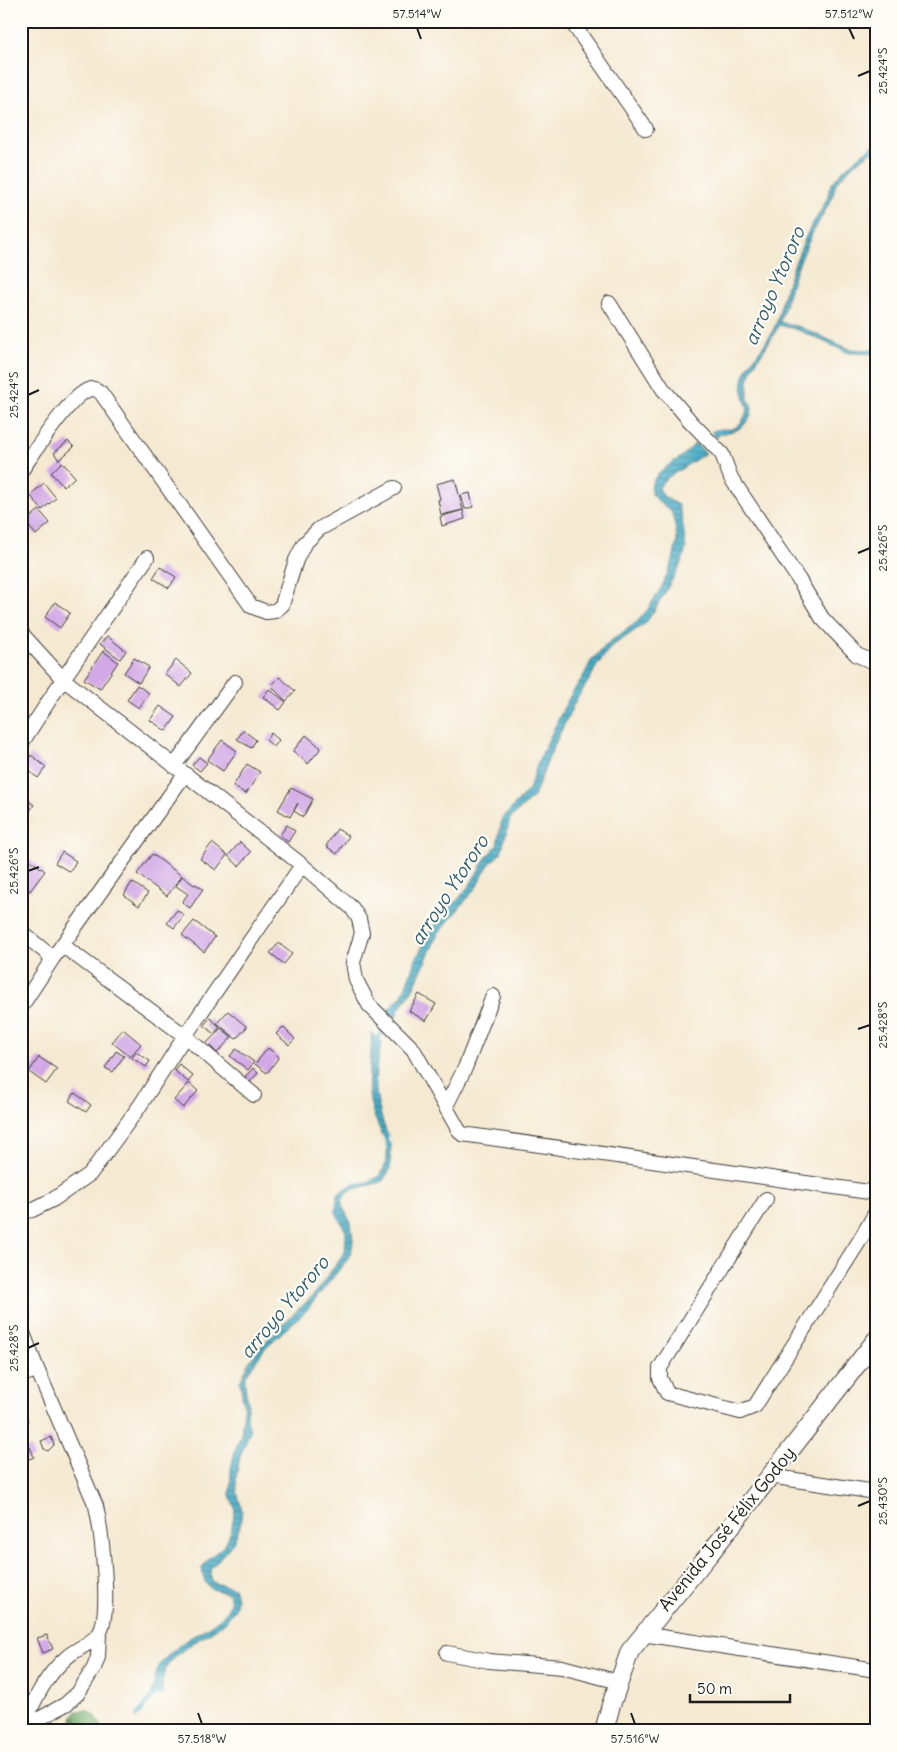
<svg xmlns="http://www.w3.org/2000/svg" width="897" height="1752" font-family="Delius,sans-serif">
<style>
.forest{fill:url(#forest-firs);stroke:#466444}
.water{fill:url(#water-rules);stroke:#306470}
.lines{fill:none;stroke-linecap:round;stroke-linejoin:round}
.stream{stroke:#45abc5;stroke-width:4}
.building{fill:#d2a9e6}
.minor-casing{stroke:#3d3b37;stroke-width:16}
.major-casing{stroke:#3d3b37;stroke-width:20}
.minor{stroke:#fff;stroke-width:14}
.major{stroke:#fff;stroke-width:18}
.ticks{fill:none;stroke:#1c1c1c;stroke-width:2}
.labels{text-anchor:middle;stroke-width:4.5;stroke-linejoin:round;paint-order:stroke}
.street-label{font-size:18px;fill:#1c1c1c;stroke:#fdfcf7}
.water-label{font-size:19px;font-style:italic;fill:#2e5c68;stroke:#fdfcf7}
.neatline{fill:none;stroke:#1c1c1c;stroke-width:2}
.ticks-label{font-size:12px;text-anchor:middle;fill:#1c1c1c}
</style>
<defs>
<pattern id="forest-firs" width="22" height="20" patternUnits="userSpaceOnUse" patternTransform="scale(1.25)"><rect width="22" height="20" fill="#71ab6b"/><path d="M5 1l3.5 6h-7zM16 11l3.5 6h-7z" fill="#5c8a57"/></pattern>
<pattern id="water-rules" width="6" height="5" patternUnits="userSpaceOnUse" patternTransform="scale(1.25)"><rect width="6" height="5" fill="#45abc5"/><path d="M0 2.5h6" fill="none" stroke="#398a9f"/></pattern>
</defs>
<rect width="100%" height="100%" fill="#fdfcf7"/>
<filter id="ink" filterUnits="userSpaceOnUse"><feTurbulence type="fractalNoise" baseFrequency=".02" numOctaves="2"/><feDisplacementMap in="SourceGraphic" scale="10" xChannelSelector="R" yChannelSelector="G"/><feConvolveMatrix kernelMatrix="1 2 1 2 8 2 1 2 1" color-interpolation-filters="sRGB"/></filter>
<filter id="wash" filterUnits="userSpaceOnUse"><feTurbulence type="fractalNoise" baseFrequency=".0096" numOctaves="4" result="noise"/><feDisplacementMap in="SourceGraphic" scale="20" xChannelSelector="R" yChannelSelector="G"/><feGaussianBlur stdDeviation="1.12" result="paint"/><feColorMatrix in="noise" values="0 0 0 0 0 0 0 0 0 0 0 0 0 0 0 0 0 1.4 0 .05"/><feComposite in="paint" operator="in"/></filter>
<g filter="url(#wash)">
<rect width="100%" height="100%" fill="#f5e9d1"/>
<!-- forest -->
<path class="forest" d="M86,1710C96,1714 100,1720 102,1731H76L73,1725L72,1717L77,1711Z"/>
<!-- water -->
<path class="water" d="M876,144V149L853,165L836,183L832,199L812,234L795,273L780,322L800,327L850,349L876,350V354L849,353L798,330L779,325L774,335L754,365L748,380V398L752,407L751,416L745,424L737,430L720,434L717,438L711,432C721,427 723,430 732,429C740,427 745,416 748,410C745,400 741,391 743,380C747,361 766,347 774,328C779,318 780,307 783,296C790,274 799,252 808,232C813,221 822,211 827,199C829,194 828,189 831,185C842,168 860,156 876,144Z
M695,443L706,453L664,480L659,488L663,496L678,505L682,518L686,549L680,566L659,603L646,623L611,647L596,667L590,679L576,700L553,748L534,796L510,819L501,853L488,866L476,888L438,934L413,989L399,1009L396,1018L387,1010L402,995L415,961L432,928L446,911L457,901L471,883L485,859L497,845L502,819L529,789L538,762L567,701L584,675L591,661L608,643L637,622L648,609L662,586L673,560L677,542L676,530L671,510C667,507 661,505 658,501C637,483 669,465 681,457C686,453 691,448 695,443Z
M371,1033L383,1043C379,1049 380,1052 378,1058C372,1084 378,1111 388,1136L384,1138C377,1124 370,1109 369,1093C367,1073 373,1054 371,1033Z
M391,1144L390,1170L382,1182L351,1190L347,1193L343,1199L342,1205L351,1223L353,1241L352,1249L347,1260L306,1311L266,1347L247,1374L245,1378L246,1393L248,1401L247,1420L250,1431L240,1457L236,1477L237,1491L242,1510L240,1526L233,1543L211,1568L210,1574L212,1581L218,1584L234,1588C249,1619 199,1636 182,1651C177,1655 172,1660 168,1665C162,1674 162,1685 162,1695L151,1694C156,1684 154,1671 162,1662C169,1654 177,1647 185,1641C199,1631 238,1615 229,1594L212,1589L206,1584L203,1575L202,1568L209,1558L225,1545L231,1531L235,1509L230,1496L231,1468L235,1450L241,1434L244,1408L240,1382L249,1362L260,1347L289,1318L313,1296L345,1252L346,1232L336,1212V1206L338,1194L344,1189L353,1184L367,1182L378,1177L384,1168L387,1156V1146Z"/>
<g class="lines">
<!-- stream -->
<path class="stream" d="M376,1042L393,1011
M384,1132L389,1149
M137,1716L156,1692"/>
</g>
<g id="blocks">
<!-- building -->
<path class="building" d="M68,441L74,447L59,460L54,453Z
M62,462L75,477L64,487L51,473Z
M455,479L463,510L441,515L438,500L440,499L436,484Z
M44,483L56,498L42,510L30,495Z
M470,493L473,507L465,509L461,495Z
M39,510L50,523L36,535L25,522Z
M463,510L465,519L442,526L440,517Z
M160,567L176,577L169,588L153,578Z
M55,602L70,613L60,628L45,617Z
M107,636L126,651L120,659L100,644Z
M103,651L118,662L100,689L84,679Z
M134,658L149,667L139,683L124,673Z
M176,660L192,673L181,687L165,674Z
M280,677L295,691L286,701L271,686Z
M137,685L149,693L139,708L127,700Z
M269,689L286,702L280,710L263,697Z
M160,706L176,717L166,731L150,720Z
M243,730L256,740L251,748L237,739Z
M271,733L279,740L274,747L266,740Z
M306,735L321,748L308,764L293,751Z
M222,740L237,751L223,771L207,760Z
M31,755L46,767L38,778L23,767Z
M199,757L207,763L200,771L192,765Z
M247,764L260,772L246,794L233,786Z
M291,788L313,799L303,817L294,811L298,803L290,817L278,810Z
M21,796L34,805L26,816L21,813Z
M287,825L295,831L288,842L280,835Z
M337,829L349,836L337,854L326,846Z
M240,842L251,852L239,866L228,856Z
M212,843L227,855L216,870L200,859Z
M62,852L76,861L70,872L55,863Z
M152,854L182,876L167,896L137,874Z
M26,857L45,871L30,891L21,885V864Z
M182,876L194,885L195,884L203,889L190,908L182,902L188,894L176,886Z
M132,882L148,893L139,906L124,895Z
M177,910L184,915L174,928L167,923Z
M194,921L215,937L204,952L182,935Z
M279,943L292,954L284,964L270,953Z
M419,994L436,1004L426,1021L409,1011Z
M228,1011L247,1027L236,1039L217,1023Z
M210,1018L220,1027L214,1034L204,1025Z
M283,1027L295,1039L289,1045L276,1034Z
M221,1028L232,1037L217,1053L207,1043Z
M123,1029L141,1044L130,1057L112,1042Z
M268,1048L279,1057L267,1073L255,1064Z
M236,1049L254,1062L248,1070L230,1056Z
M116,1051L124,1056L113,1072L105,1068Z
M136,1052L150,1061L146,1067L132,1058Z
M39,1057L57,1069L46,1084L29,1072Z
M179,1064L193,1076L188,1082L174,1070Z
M253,1068L258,1073L250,1082L244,1078Z
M189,1083L198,1091L183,1108L174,1100Z
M75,1093L91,1105L86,1112L69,1101Z
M21,1404L28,1421L21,1423Z
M51,1437L54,1445L48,1451L44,1449L41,1441Z
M30,1447L34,1457L24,1461L21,1451Z
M47,1635L53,1649L43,1653L37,1638Z"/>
</g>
</g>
<g filter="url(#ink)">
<use href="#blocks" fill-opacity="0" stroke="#3d3b37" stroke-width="1"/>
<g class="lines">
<!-- minor casing -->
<g class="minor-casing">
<path id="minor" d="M571,21L646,129
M609,303L663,389L691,422L722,454L731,478L799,580L822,618L857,655L876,663
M21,471C33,454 72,392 91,389C95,388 98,391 101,393L251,606L266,612L275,611L282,605L296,560L304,544L319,529L394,488
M21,633L63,679L302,865L352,908L359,919L362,933L353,962L356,980L369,1005L413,1049L458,1129L462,1134L876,1193
M21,744L63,679L147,558
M174,766L235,682
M21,932L53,958
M62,945L185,1036L254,1095
M21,1007L53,958L185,774
M446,1106L465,1068L493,996
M766,1199L660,1368V1378L667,1393L740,1412L755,1406L860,1240L876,1212
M21,1212L32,1210L54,1199L90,1174L139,1107L185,1036L302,865
M21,1328L37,1369L96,1506C101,1529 113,1620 98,1635C89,1645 76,1649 67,1657C44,1677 34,1701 22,1728
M21,1376L37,1369
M769,1476L876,1492
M642,1634L876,1670
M447,1653L489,1661L562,1667L619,1682
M21,1729L66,1704L78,1693L94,1668L98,1657L99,1634"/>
</g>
<!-- major casing -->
<g class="major-casing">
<path id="major" d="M604,1731L611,1705L630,1651L711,1552L876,1340"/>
</g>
<!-- minor -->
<use href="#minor" class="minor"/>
<!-- major -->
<use href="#major" class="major"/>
</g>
</g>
<!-- ticks -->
<path class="ticks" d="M417,28L421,39M849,28L854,39M858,76L870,71M28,395L39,390M858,553L870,548M28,871L39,867M858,1029L870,1025M28,1348L39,1343M858,1506L870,1501M198,1713L202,1724M631,1713L635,1724"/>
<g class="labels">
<!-- street labels -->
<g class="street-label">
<text transform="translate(727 1529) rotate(-51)" y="6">Avenida José Félix Godoy</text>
</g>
<!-- water labels -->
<g class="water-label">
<text transform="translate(774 286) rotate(-67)" y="7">arroyo Ytororo</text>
<text transform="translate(449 890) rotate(-57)" y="7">arroyo Ytororo</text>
<text transform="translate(284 1307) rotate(-50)" y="7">arroyo Ytororo</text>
</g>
</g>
<!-- margin -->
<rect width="897" height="1752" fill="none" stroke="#fdfcf7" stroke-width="55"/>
<!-- scale -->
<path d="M690 1694v8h100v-8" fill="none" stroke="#1c1c1c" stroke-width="2.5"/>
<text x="697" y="1694" font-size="15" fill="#1c1c1c" stroke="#fdfcf7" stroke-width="4" paint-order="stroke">50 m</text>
<rect x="28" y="28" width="842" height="1696" class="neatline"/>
<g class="ticks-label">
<text x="417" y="18">57.514°W</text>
<text x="849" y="18">57.512°W</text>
<text transform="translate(883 71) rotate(-90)" y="4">25.424°S</text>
<text transform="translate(14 395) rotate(-90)" y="4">25.424°S</text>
<text transform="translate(883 548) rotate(-90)" y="4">25.426°S</text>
<text transform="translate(14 871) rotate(-90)" y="4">25.426°S</text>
<text transform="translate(883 1025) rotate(-90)" y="4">25.428°S</text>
<text transform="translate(14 1348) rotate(-90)" y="4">25.428°S</text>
<text transform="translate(883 1501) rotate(-90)" y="4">25.430°S</text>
<text x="202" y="1743">57.518°W</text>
<text x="635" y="1743">57.516°W</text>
</g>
</svg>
